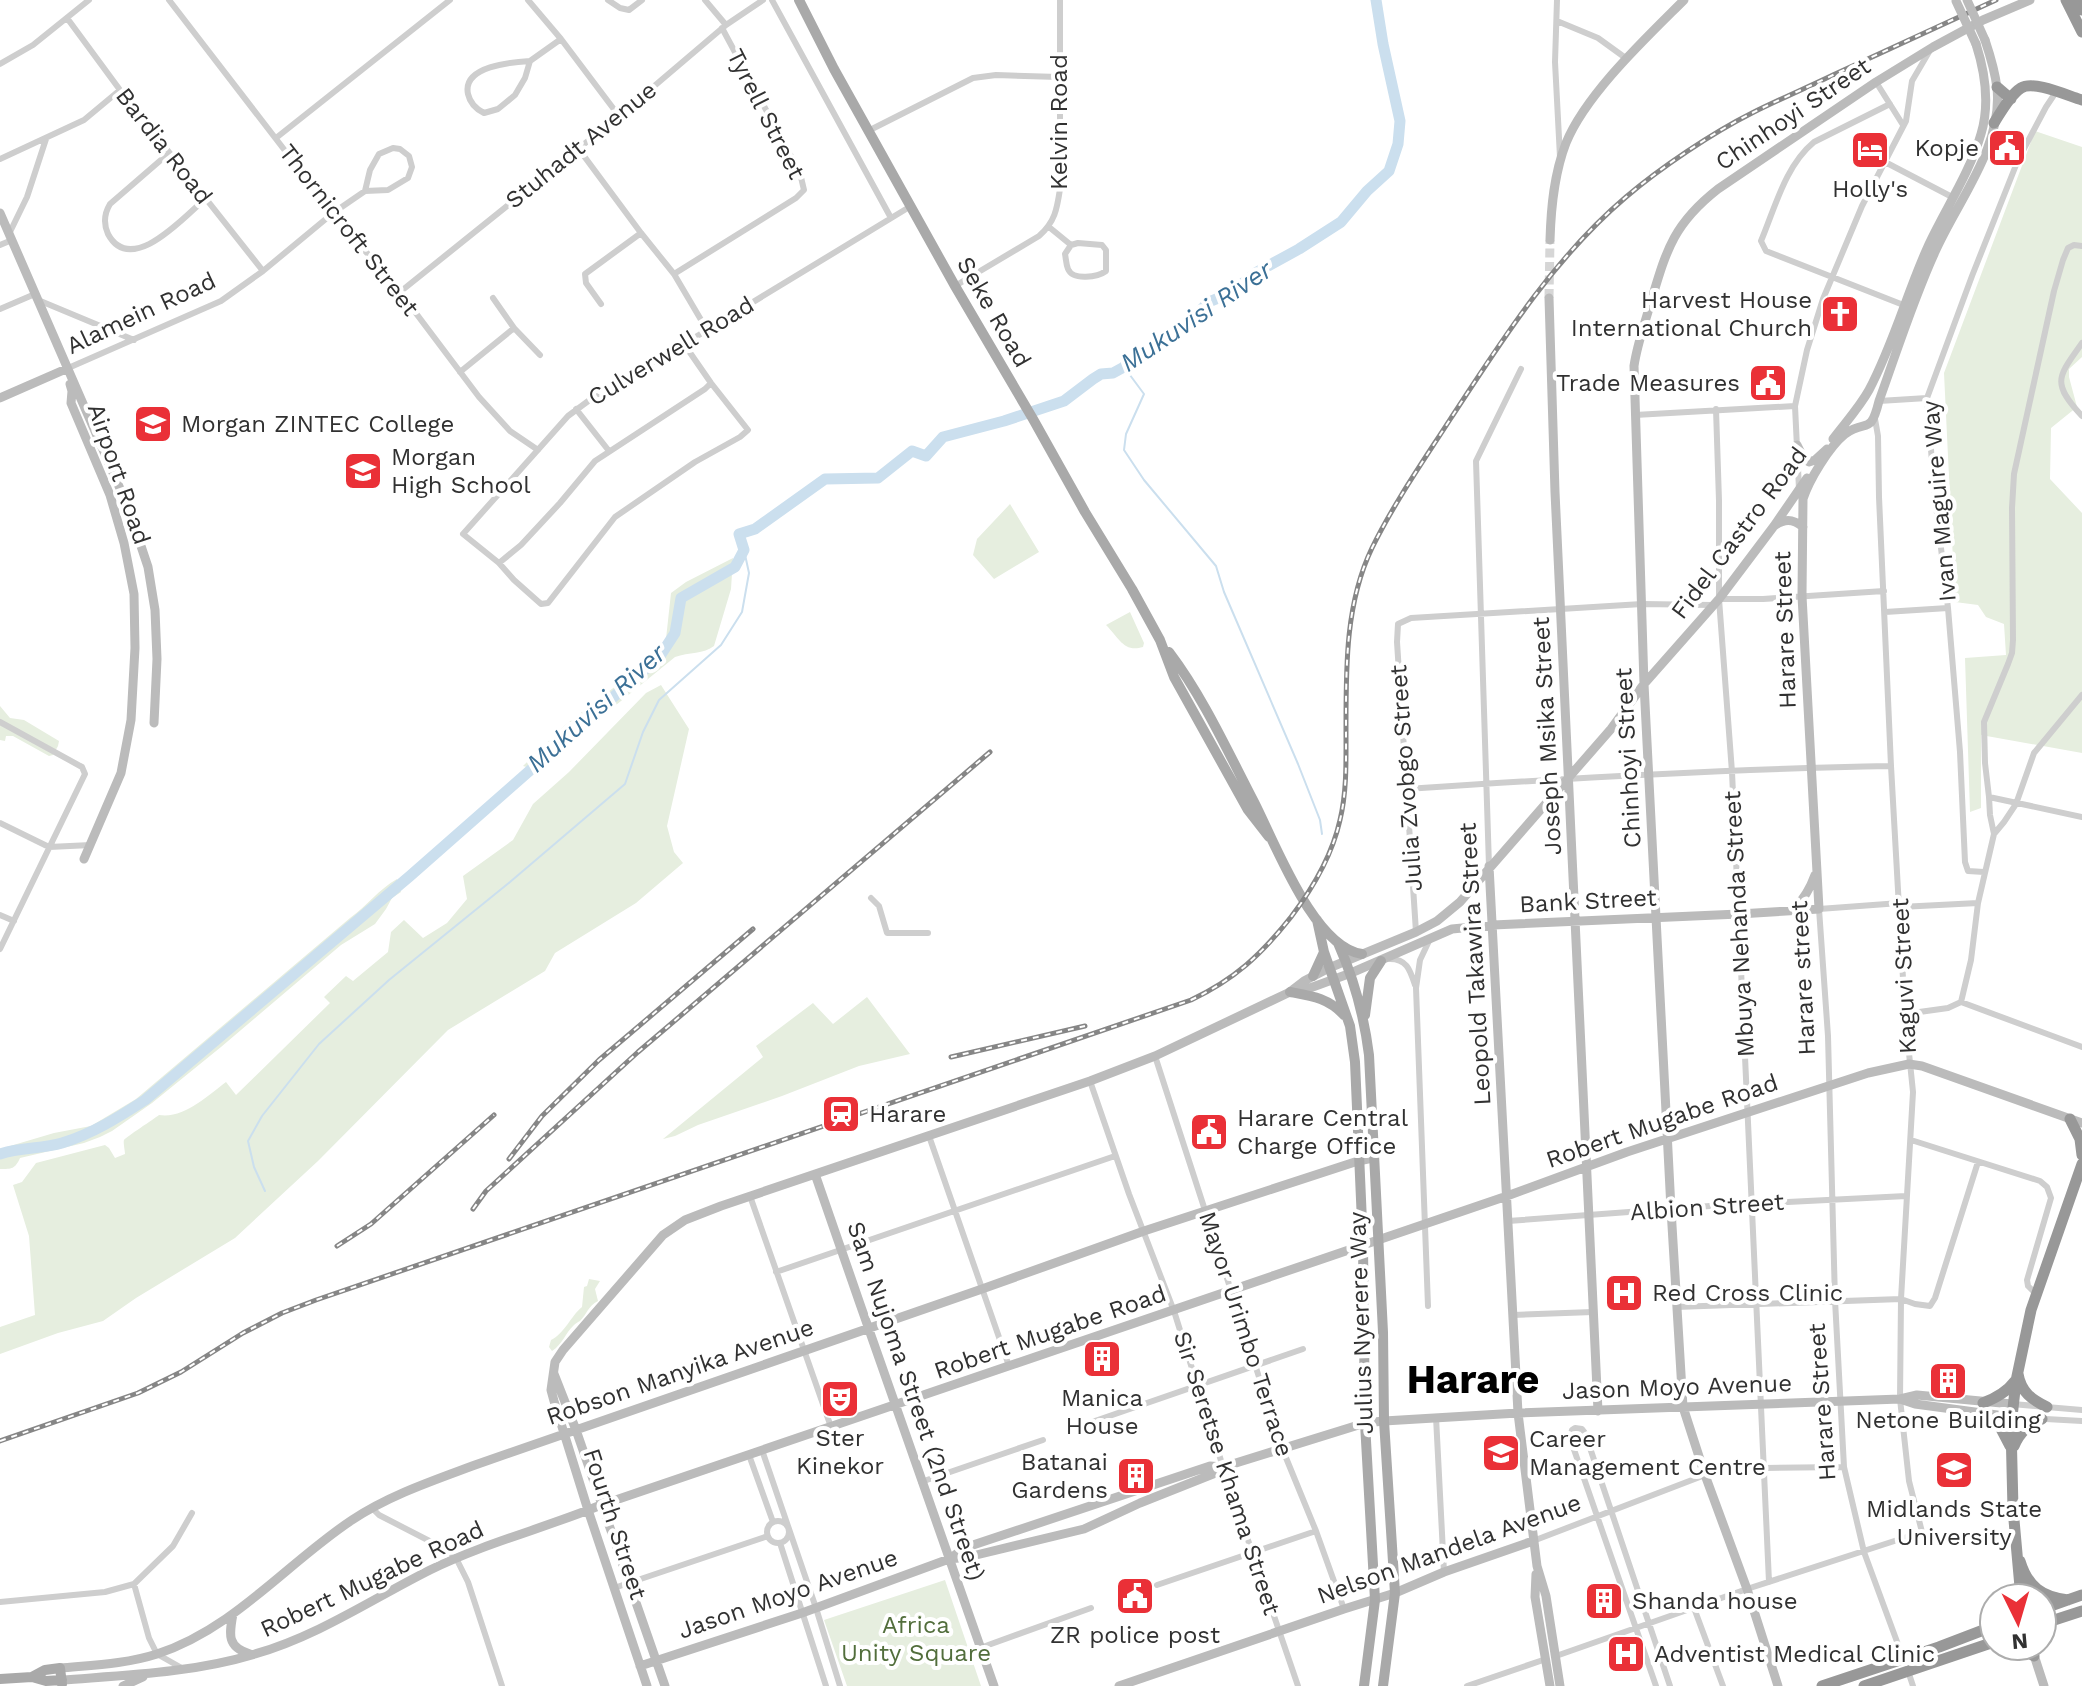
<svg xmlns="http://www.w3.org/2000/svg" width="2082" height="1686" font-family="'Work Sans',sans-serif">
<style>
.green{fill:#e6eedf}
.lines{fill:none;stroke-linecap:round;stroke-linejoin:round}
.stream{stroke:#cbdfee;stroke-width:2}
.river{stroke:#cbdfee;stroke-width:11}
.secondary-tunnel{stroke:#d6d6d6;stroke-width:9;stroke-dasharray:9 4.5;stroke-linecap:butt}
.street{stroke:#cecece;stroke-width:6}
.secondary{stroke:#bbb;stroke-width:9}
.primary{stroke:#a9a9a9;stroke-width:10}
.highway{stroke:#989898;stroke-width:11}
.rail-casing{stroke:#868686;stroke-width:5}
.rail{stroke:#fff;stroke-width:2;stroke-dasharray:6;stroke-linecap:butt}
.secondary-bridge{stroke:#bbb;stroke-width:9}
.labels{text-anchor:middle;stroke-width:8;stroke-linejoin:round;paint-order:stroke}
.street-label{font-size:24px;fill:#313131;stroke:#fff}
.poi-label{font-size:24px;fill:#313131;stroke:#fff;text-anchor:start}
.park-label{font-size:24px;fill:#526e3c;stroke:#fff}
.water-label{font-size:26px;font-style:italic;fill:#3b7096;stroke:#fff}
.town-label{font-size:40px;font-weight:bold;fill:#000;stroke:#fff}
</style>
<rect width="100%" height="100%" fill="#fff"/>
<!-- green -->
<path class="green" d="M2035,131L2082,147V357L2069,369V377L2077,407L2051,428L2050,479L2082,513V753L1981,735V808L1970,812L1965,658L2006,655L2004,624L1986,617L1978,605L1955,602L1944,373Z
M1010,504L1039,552L994,579L973,555L977,539Z
M733,558L731,589L714,646C704,654 689,652 675,657L578,736L540,771L523,766L564,726L665,648L671,593L686,582Z
M1130,612L1144,643L1143,647C1124,653 1119,638 1106,625Z
M661,685L689,729L667,826L674,852L683,863L636,903L555,953L545,971L448,1030L318,1161L235,1238L136,1298L103,1321L58,1333L0,1354V1327L35,1315L29,1236L13,1185L22,1182L36,1163L105,1145L109,1148L115,1158L125,1154C125,1151 123,1142 124,1140C126,1137 154,1119 159,1115C184,1119 207,1096 226,1082L236,1095L330,1003L324,997L346,976L353,981L388,952L391,932L404,920L423,938L447,923L467,899L463,876L513,840L533,804L569,772L646,693Z
M0,706L10,718L24,720L59,741L58,746L53,755L49,756L13,736H6L5,741L0,740Z
M397,879L401,892L392,898L386,909L375,924L341,945L221,1047L152,1103L112,1131L100,1137L84,1143L20,1158C15,1169 12,1169 0,1169V1149L54,1133L91,1126L136,1099L350,918C367,906 379,889 397,879Z
M867,997L910,1054L859,1066L782,1096L698,1125L675,1136L663,1139L763,1057L756,1046L813,1003L833,1024Z
M589,1279L600,1281L595,1289L598,1301C588,1306 587,1314 580,1321C578,1322 576,1323 574,1325C565,1333 563,1344 552,1351L549,1347L551,1340C564,1334 571,1316 582,1307L584,1287L587,1286Z
M945,1580L981,1686H847L824,1620Z"/>
<g class="lines">
<!-- stream -->
<path class="stream" d="M1124,367L1144,394L1126,434L1124,450L1144,480L1216,566L1224,592L1298,764L1320,820L1322,834
M265,1191L254,1167L248,1141L262,1116L319,1044L389,980L510,882L625,784L643,732L659,700L721,645L742,612L749,573L744,550"/>
<!-- river -->
<path class="river" d="M0,1154C20,1147 42,1149 62,1143C92,1134 119,1117 145,1100L410,876L660,656L675,633L681,598L735,567L744,550L739,534L755,529L825,479L878,478L912,451L926,456L943,437L1004,421L1064,401L1093,379L1101,374L1113,373L1124,367L1127,362L1143,350L1170,340L1209,302L1230,293L1257,272L1299,249L1341,222L1367,191L1389,171L1398,144L1400,121L1383,44L1376,0"/>
<!-- secondary-tunnel -->
<path class="secondary-tunnel" d="M1549,298L1550,240"/>
<!-- street -->
<path class="street" d="M169,0L333,213L400,292L479,397L510,431L538,450
M528,0L561,39L619,116
M608,0L620,8L629,10L642,0
M705,0L726,25
M772,0L891,218
M1557,0L1555,62L1560,157
M67,18L120,90L263,271
M1557,21L1598,38L1627,59
M530,61C512,62 462,66 468,94C470,103 476,109 484,113L498,109L515,95L525,78L530,61L561,39
M0,64L33,45L89,0
M1876,82L1903,125
M1890,104L1814,142C1785,166 1775,208 1761,241L1766,251L1906,306
M868,131L973,78L996,75L1059,77
M276,138L450,0
M578,148L641,233L674,274L707,330
M169,153L110,204C104,214 103,223 108,234C131,277 184,217 205,199
M0,159L84,120L120,90
M1885,162L1954,198
M1049,227L1071,245L1065,254C1066,259 1066,264 1068,269C1073,281 1098,277 1106,271V250L1102,245L1078,243L1071,245
M9,234L27,197L46,139
M0,245L12,240
M2082,246L2074,245L2068,248L2063,260L2054,291L2014,474L2012,508L2013,640L2012,653L2008,664L1984,722L1985,763L1989,797L2082,817
M674,274L796,198L804,190L800,173L722,28
M955,286L1039,236C1055,222 1057,209 1060,189V0
M400,292L619,116L726,25L763,0
M493,298L514,328L540,355
M38,300L134,340
M601,304L586,283L585,274L641,233
M0,309L35,294
M2082,343C2059,376 2050,382 2082,416
M66,369L221,301L263,271L333,213L365,191L388,190L408,178L412,167L409,156L400,149L393,148L379,154L370,170L365,191
M460,372L514,328
M711,383L705,389L595,461L560,503L521,545L499,563L463,534L568,416L595,396L684,344L911,206
M1879,401L1927,398
M576,409L609,451
M1716,409L1719,501V599L1732,772L1769,1582
M1635,415L1795,406
M1799,489L1795,406L1807,350L1823,299L1862,206L1906,121L1912,81L1929,52
M499,563L514,580L541,604L548,603L615,517L695,462L740,437L748,430L711,383L684,344
M1719,599H1763L1884,591
M1885,612L1948,608
M0,722L82,767L85,774L0,949
M1406,789C1567,778 1729,769 1891,766
M1989,797L1990,815L1994,834
M0,823L49,847L91,845
M1489,866L1476,461L1521,369
M1984,872L1968,871L1965,862L1960,752L1948,608L1934,488L1927,398L1972,276L2018,160L2046,107L2056,92
M871,898L879,906L887,933H928
M1900,903L1819,909L1828,1036L1835,1300L1844,1467L1864,1552L1903,1658
M1900,907L1978,903
M0,915L14,921
M1416,932L1397,642L1398,624L1411,618L1642,604L1712,605
M1390,959C1407,959 1410,970 1415,985
M1961,1002L2082,1047
M1905,1014L1948,1008L1961,1002L1971,960L1978,903L1994,834L2004,822L2016,804L2034,753L2082,695
M1155,1056L1282,1448L1316,1531L1344,1609
M1090,1081L1129,1194L1174,1311L1223,1467L1298,1686
M929,1136L1009,1366
M1911,1140L2040,1181L2047,1187L2051,1198L2027,1280L2028,1286L2036,1294
M750,1196L831,1427
M1508,1221L1710,1206L1906,1196
M776,1272L1115,1156
M1428,1306L1416,988L1420,960L1429,941
M1676,1307L1901,1299L1915,1304L1930,1306L1935,1298L1978,1162
M1513,1315L1593,1312
M2012,1404L2082,1410
M1436,1417L1444,1572
M2012,1417L2082,1421
M1092,1422L1303,1349
M762,1450L816,1608L840,1686
M749,1455L773,1522
M921,1482L1043,1440
M372,1508L379,1515L447,1550L456,1558L468,1582L502,1686
M767 1532a11 11 0 1 1 22 0a11 11 0 1 1-22 0Z
M1533,1541L1705,1475L1765,1468L1844,1467
M780,1543L826,1686
M134,1584L149,1638L157,1654L180,1667
M1157,1585L1316,1531
M614,1588L768,1536
M0,1602L105,1592L134,1584L173,1546L192,1513
M1694,1608L1723,1686
M980,1648L1091,1608
M1556,1656L1747,1589L1922,1532L1909,1481L1900,1399L1901,1299L1913,1092L1905,1014L1891,766L1879,497L1878,436L1875,419
M1908,1671L1913,1686
M1467,1686L1546,1659
M1656,1686L1570,1438L1572,1430L1575,1428L1582,1429L1585,1433L1670,1686"/>
<!-- secondary -->
<path class="secondary" d="M0,213L128,507L148,567L155,610L157,659L154,723
M1550,240C1551,207 1554,174 1566,143C1586,94 1646,38 1684,0
M1549,298L1555,492L1598,1411
M70,384L72,391L71,403L110,495L124,543L134,594L135,648L131,720L121,773L84,859
M0,398L66,369
M1833,439C1845,423 1859,408 1869,390C1894,343 1907,292 1929,244C1946,208 1970,172 1981,134C1990,104 1985,72 1976,44
M1797,445L1804,459L1809,462L1815,460L1827,449
M1774,526C1784,519 1792,518 1803,527
M1489,866L1518,1413L1537,1566L1546,1596L1560,1686
M1794,909C1804,899 1810,889 1815,875
M1291,991L1304,981L1329,968L1416,932L1437,921L1460,902L1611,729L1644,684L1719,599L1774,526L1807,478
M815,1174C874,1345 934,1516 994,1686
M554,1374L576,1430L665,1686
M1900,1399L1915,1404L2012,1417
M951,1558L964,1548L1210,1466L1223,1467
M1536,1574L1535,1597L1550,1686
M233,1614C229,1635 227,1647 250,1654
M2031,1646L2044,1686
M640,1666L802,1613L949,1559L968,1557L1084,1529L1140,1503L1213,1474L1223,1467L1365,1423L1384,1421L1518,1413L1900,1399L1917,1395L2012,1404
M60,1668C92,1665 126,1664 157,1654C234,1629 287,1563 352,1520C390,1495 432,1481 475,1465L982,1289L1144,1231L1358,1161L1373,1158
M62,1680C127,1675 192,1673 255,1654C318,1636 372,1599 430,1570C485,1543 545,1528 601,1505L1507,1196L1627,1152L1868,1073L1909,1064L1922,1066L2082,1123
M123,1686L143,1677
M647,1686L588,1510L554,1401L551,1390L555,1362L563,1350L663,1235L685,1220L721,1206L1090,1081L1155,1056L1290,992L1310,988L1351,973L1452,929L1493,925L1739,914L1819,909L1802,596L1803,499C1809,480 1829,447 1845,434C1867,418 1870,437 1879,401C1897,351 1913,300 1935,252C1958,200 2003,147 1997,88C1995,71 1990,55 1985,40
M1119,1686L1344,1609L1395,1593L1444,1572L1533,1541
M1778,1686L1747,1589L1705,1475L1683,1407L1671,1209L1644,684L1634,366C1637,345 1644,326 1650,305C1666,252 1672,225 1718,189L1876,82L1933,47L1983,20L2030,0"/>
<!-- primary -->
<path class="primary" d="M799,0L834,69L955,286L1033,419L1085,512L1132,589L1160,640L1174,677L1248,810L1269,837
M1169,652C1203,697 1227,750 1253,800C1274,840 1313,947 1362,954
M1317,920L1324,952L1350,1026L1355,1062L1363,1245L1365,1423L1375,1600L1364,1686
M1338,943C1354,979 1364,1015 1369,1055L1383,1332L1384,1421L1395,1593L1383,1686
M1313,976L1324,952
M1290,992C1312,996 1328,998 1344,1015
M1365,1015L1370,978L1381,961
M32,1677L45,1670L60,1668L62,1684
M0,1679L32,1677L46,1681L62,1680"/>
<!-- highway -->
<path class="highway" d="M2066,0L2082,32
M2077,0L2082,10
M1997,87L2011,99
M1994,123C2001,112 2010,95 2021,88C2034,80 2068,96 2082,100
M2070,1119L2080,1139L2082,1155
M2018,1374C2021,1392 2032,1400 2047,1407
M1983,1403C1996,1398 2007,1392 2015,1381
M1985,1414L1999,1425L2010,1446
M2014,1446C2020,1432 2028,1425 2042,1419
M2020,1561C2028,1587 2042,1597 2068,1600
M2021,1598L2013,1509L2011,1426L2016,1381L2031,1310L2082,1164
M2042,1609L2082,1595
M2042,1624L2082,1611
M2016,1646L2034,1656
M1822,1686L1939,1647L1994,1626
M1864,1686L1994,1642"/>
<!-- rail casing -->
<g class="rail-casing">
<path id="rail" d="M951,1057L1085,1026
M509,1159L542,1116L599,1060L753,929
M473,1209L486,1191L638,1052L990,752
M337,1246L371,1224L494,1115
M0,1441L138,1393L181,1372L243,1333L282,1313L316,1300L1191,1000C1235,979 1261,955 1291,917C1313,888 1332,856 1340,820C1347,791 1346,760 1346,730C1346,669 1345,604 1372,548C1394,503 1424,460 1451,418C1502,340 1554,258 1626,197C1660,168 1712,133 1752,113C1778,100 1806,88 1833,75C1887,50 1941,25 1996,0"/>
</g>
<!-- rail -->
<use href="#rail" class="rail"/>
<!-- secondary-bridge -->
<path class="secondary-bridge" d="M1967,0L1985,40
M1956,1L1976,44"/>
</g>
<!-- icons -->
<defs>
<g id="civic-square" transform="scale(2)"><rect x="-9" y="-9" width="18" height="18" rx="4" fill="#ea3037" stroke="#fff"/><path d="M-.6-6.5H3V-4.5H.6V-3L4-1V1h2V6H-6V1h2V-1L-.6-3ZM-1.2 2.5V6h2.4V2.5Z" fill="#fff"/></g>
<g id="hotel-square" transform="scale(2)"><rect x="-9" y="-9" width="18" height="18" rx="4" fill="#ea3037" stroke="#fff"/><path d="M-6-4.5h1.5V1H6V5H4.5V3h-9V5H-6ZM-4 0a1.8 1.8 0 1 1 3.6 0ZM.5 0V-2.5h3Q6-2.5 6 0Z" fill="#fff"/></g>
<g id="church-square" transform="scale(2)"><rect x="-9" y="-9" width="18" height="18" rx="4" fill="#ea3037" stroke="#fff"/><path d="M-1.2-6h2.4v3.5h3.3v2.4h-3.3V6h-2.4V-.1h-3.3v-2.4h3.3Z" fill="#fff"/></g>
<g id="school-square" transform="scale(2)"><rect x="-9" y="-9" width="18" height="18" rx="4" fill="#ea3037" stroke="#fff"/><path d="M0-5L7-2L0 1L-7-2ZM-4 1L0 2.5L4 1V4Q0 6-4 4Z" fill="#fff"/></g>
<g id="station-square" transform="scale(2)"><rect x="-9" y="-9" width="18" height="18" rx="4" fill="#ea3037" stroke="#fff"/><path d="M-3-6H3Q5-6 5-4V2Q5 4 3 4L4.5 6H3L1.5 4h-3L-3 6H-4.5L-3 4Q-5 4-5 2V-4Q-5-6-3-6ZM-3.5-4v3h7v-3ZM-3.5 1v1.5H-2V1ZM2 1v1.5H3.5V1Z" fill="#fff"/></g>
<g id="hospital-square" transform="scale(2)"><rect x="-9" y="-9" width="18" height="18" rx="4" fill="#ea3037" stroke="#fff"/><path d="M-5-5h3v3.5h4V-5h3V5h-3V1.5h-4V5h-3Z" fill="#fff"/></g>
<g id="building-square" transform="scale(2)"><rect x="-9" y="-9" width="18" height="18" rx="4" fill="#ea3037" stroke="#fff"/><path d="M-4-6H4V6H1V3H-1V6H-4ZM-2.5-4.3h1.7v1.8h-1.7ZM.8-4.3h1.7v1.8H.8ZM-2.5-1h1.7V.8h-1.7ZM.8-1h1.7V.8H.8Z" fill="#fff"/></g>
<g id="theatre-square" transform="scale(2)"><rect x="-9" y="-9" width="18" height="18" rx="4" fill="#ea3037" stroke="#fff"/><path d="M-5-5.5Q0-4 5-5.5V0Q5 5 0 6Q-5 5-5 0ZM-3.3-2.5H-1v1.5H-3.3ZM1-2.5H3.3v1.5H1ZM-2.8 1Q0 5.5 2.8 1Z" fill="#fff"/></g>
<g id="university-square" transform="scale(2)"><rect x="-9" y="-9" width="18" height="18" rx="4" fill="#ea3037" stroke="#fff"/><path d="M0-5L7-2L0 1L-7-2ZM-4 1L0 2.5L4 1V4Q0 6-4 4Z" fill="#fff"/></g>
</defs>
<g fill-rule="evenodd">
<use href="#civic-square" x="2007" y="148"/>
<use href="#hotel-square" x="1870" y="150"/>
<use href="#church-square" x="1840" y="314"/>
<use href="#civic-square" x="1768" y="383"/>
<use href="#school-square" x="153" y="424"/>
<use href="#school-square" x="363" y="471"/>
<use href="#station-square" x="841" y="1114"/>
<use href="#civic-square" x="1209" y="1132"/>
<use href="#hospital-square" x="1624" y="1293"/>
<use href="#building-square" x="1102" y="1359"/>
<use href="#building-square" x="1948" y="1381"/>
<use href="#theatre-square" x="840" y="1399"/>
<use href="#university-square" x="1501" y="1453"/>
<use href="#university-square" x="1954" y="1470"/>
<use href="#building-square" x="1136" y="1476"/>
<use href="#civic-square" x="1135" y="1596"/>
<use href="#building-square" x="1604" y="1601"/>
<use href="#hospital-square" x="1626" y="1654"/>
</g>
<g class="labels">
<!-- street labels -->
<g class="street-label">
<text transform="translate(766 114) rotate(63)" y="8">Tyrell Street</text>
<text transform="translate(1793 114) rotate(-34)" y="8">Chinhoyi Street</text>
<text transform="translate(1059 122) rotate(-90)" y="8">Kelvin Road</text>
<text transform="translate(581 145) rotate(-39)" y="8">Stuhadt Avenue</text>
<text transform="translate(164 146) rotate(52)" y="8">Bardia Road</text>
<text transform="translate(349 230) rotate(52)" y="8">Thornicroft Street</text>
<text transform="translate(994 312) rotate(60)" y="8">Seke Road</text>
<text transform="translate(141 313) rotate(-25)" y="8">Alamein Road</text>
<text transform="translate(671 351) rotate(-31)" y="8">Culverwell Road</text>
<text transform="translate(119 474) rotate(71)" y="8">Airport Road</text>
<text transform="translate(1939 501) rotate(-95)" y="8">Ivan Maguire Way</text>
<text transform="translate(1739 533) rotate(-53)" y="8">Fidel Castro Road</text>
<text transform="translate(1785 630) rotate(-92)" y="8">Harare Street</text>
<text transform="translate(1547 736) rotate(-93)" y="8">Joseph Msika Street</text>
<text transform="translate(1628 758) rotate(-93)" y="8">Chinhoyi Street</text>
<text transform="translate(1406 778) rotate(-94)" y="8">Julia Zvobgo Street</text>
<text transform="translate(1588 901) rotate(-3)" y="8">Bank Street</text>
<text transform="translate(1739 924) rotate(-93)" y="8">Mbuya Nehanda Street</text>
<text transform="translate(1475 964) rotate(-93)" y="8">Leopold Takawira Street</text>
<text transform="translate(1904 976) rotate(-93)" y="8">Kaguvi Street</text>
<text transform="translate(1803 978) rotate(-93)" y="8">Harare street</text>
<text transform="translate(1662 1121) rotate(-19)" y="8">Robert Mugabe Road</text>
<text transform="translate(1707 1207) rotate(-4)" y="8">Albion Street</text>
<text transform="translate(1361 1323) rotate(-92)" y="8">Julius Nyerere Way</text>
<text transform="translate(1050 1332) rotate(-19)" y="8">Robert Mugabe Road</text>
<text transform="translate(1246 1334) rotate(72)" y="8">Mayor Urimbo Terrace</text>
<text transform="translate(680 1372) rotate(-19)" y="8">Robson Manyika Avenue</text>
<text transform="translate(1677 1387) rotate(-2)" y="8">Jason Moyo Avenue</text>
<text transform="translate(916 1401) rotate(71)" y="8">Sam Nujoma Street (2nd Street)</text>
<text transform="translate(1822 1402) rotate(-94)" y="8">Harare Street</text>
<text transform="translate(1227 1473) rotate(72)" y="8">Sir Seretse Khama Street</text>
<text transform="translate(615 1524) rotate(72)" y="8">Fourth Street</text>
<text transform="translate(1449 1549) rotate(-20)" y="8">Nelson Mandela Avenue</text>
<text transform="translate(372 1579) rotate(-25)" y="8">Robert Mugabe Road</text>
<text transform="translate(788 1594) rotate(-19)" y="8">Jason Moyo Avenue</text>
</g>
<!-- poi labels -->
<g class="poi-label">
<text x="1979" y="156" text-anchor="end">Kopje</text>
<text x="1870" y="197" text-anchor="middle">Holly's</text>
<text x="1812" y="308" text-anchor="end">Harvest House<tspan x="1812" dy="28">International Church</tspan></text>
<text x="1740" y="391" text-anchor="end">Trade Measures</text>
<text x="181" y="432">Morgan ZINTEC College</text>
<text x="391" y="465">Morgan<tspan x="391" dy="28">High School</tspan></text>
<text x="869" y="1122">Harare</text>
<text x="1237" y="1126">Harare Central<tspan x="1237" dy="28">Charge Office</tspan></text>
<text x="1652" y="1301">Red Cross Clinic</text>
<text x="1102" y="1406" text-anchor="middle">Manica<tspan x="1102" dy="28">House</tspan></text>
<text x="1948" y="1428" text-anchor="middle">Netone Building</text>
<text x="840" y="1446" text-anchor="middle">Ster<tspan x="840" dy="28">Kinekor</tspan></text>
<text x="1529" y="1447">Career<tspan x="1529" dy="28">Management Centre</tspan></text>
<text x="1108" y="1470" text-anchor="end">Batanai<tspan x="1108" dy="28">Gardens</tspan></text>
<text x="1954" y="1517" text-anchor="middle">Midlands State<tspan x="1954" dy="28">University</tspan></text>
<text x="1632" y="1609">Shanda house</text>
<text x="1135" y="1643" text-anchor="middle">ZR police post</text>
<text x="1654" y="1662">Adventist Medical Clinic</text>
</g>
<!-- park labels -->
<g class="park-label">
<text x="916" y="1633">Africa<tspan x="916" dy="28">Unity Square</tspan></text>
</g>
<!-- water labels -->
<g class="water-label">
<text transform="translate(1196 316) rotate(-34)" y="9">Mukuvisi River</text>
<text transform="translate(596 708) rotate(-42)" y="9">Mukuvisi River</text>
</g>
<!-- town labels -->
<g class="town-label">
<text x="1473" y="1393">Harare</text>
</g>
</g>
<!-- north arrow -->
<g transform="translate(2018 1622) rotate(175)"><circle r="38" fill="#ffffff" stroke="#adadad" stroke-width="2"/>
<path d="M0-6L14 30L0 20L-14 30Z" fill="#ea3037"/>
<text y="-12" font-size="22" font-weight="bold" text-anchor="middle" fill="#313131">N</text>
</g>
</svg>
